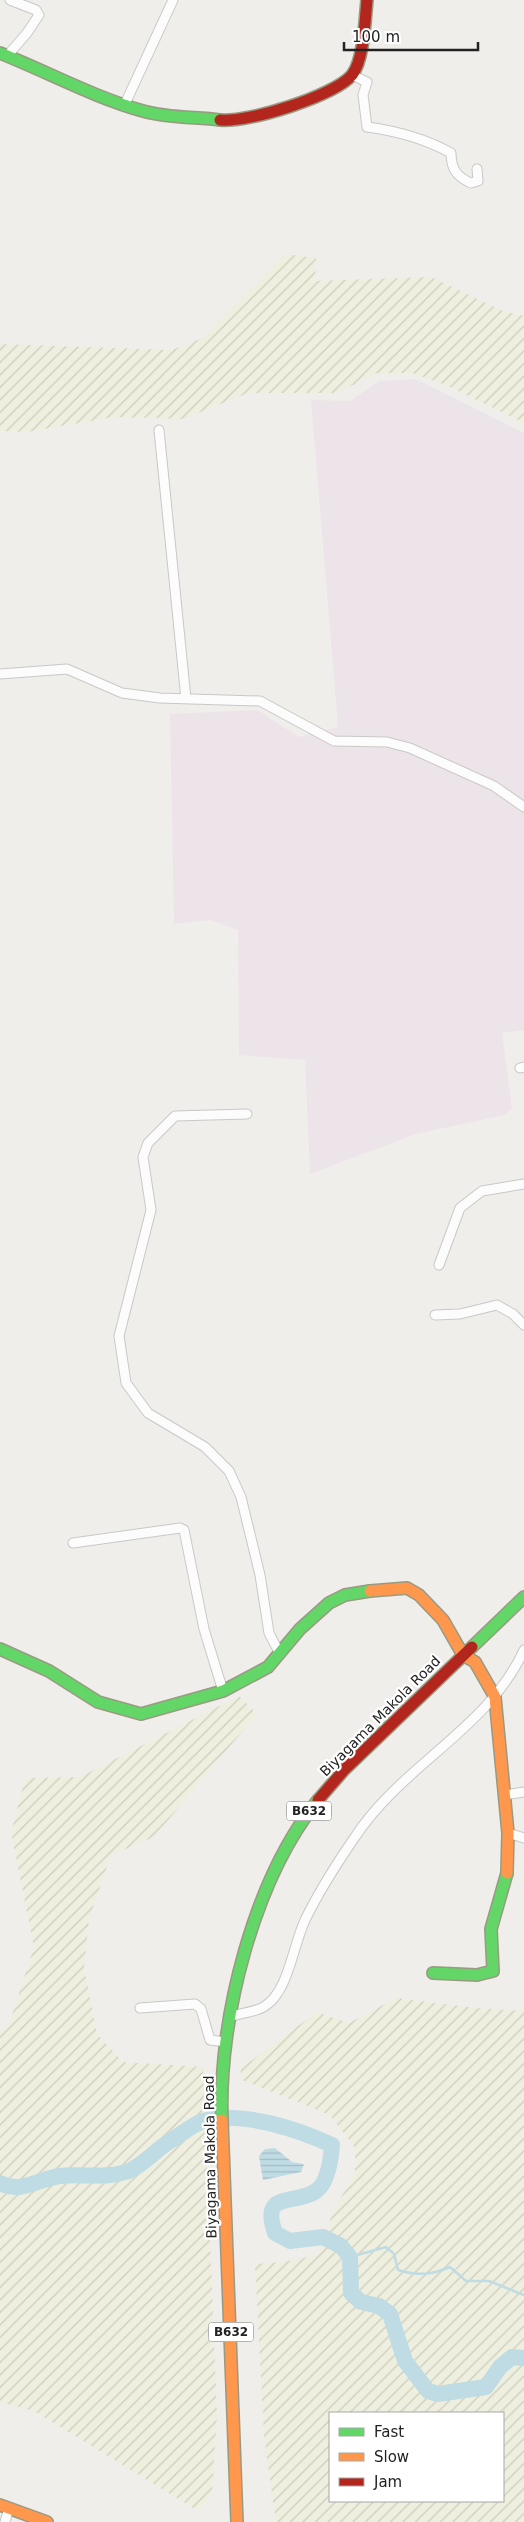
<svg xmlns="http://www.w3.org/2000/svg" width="524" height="2522" font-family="'DejaVu Sans',sans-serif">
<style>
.industrial{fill:#ede4e9}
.farmland{fill:url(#farmland-furrows);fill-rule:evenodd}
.water{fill:url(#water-rules)}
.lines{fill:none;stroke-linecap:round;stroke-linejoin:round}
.stream{stroke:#bfdbe3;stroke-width:2.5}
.river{stroke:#bfdbe3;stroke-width:16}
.street-casing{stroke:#c9c8c7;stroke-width:11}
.fast-casing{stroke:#999a82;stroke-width:14}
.slow-casing{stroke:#999a82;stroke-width:14}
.jam-casing{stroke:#999a82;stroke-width:14}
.street{stroke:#fdfcfc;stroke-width:9}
.fast{stroke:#63d668;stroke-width:11}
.slow{stroke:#ff974d;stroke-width:11}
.jam{stroke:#b3261e;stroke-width:11}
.labels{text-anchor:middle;stroke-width:4.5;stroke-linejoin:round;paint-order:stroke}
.shield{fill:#fff;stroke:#646464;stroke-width:1}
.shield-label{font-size:12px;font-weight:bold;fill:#222}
.street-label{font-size:14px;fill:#222;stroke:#fff}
</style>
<defs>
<pattern id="farmland-furrows" width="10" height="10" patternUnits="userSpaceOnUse" patternTransform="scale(1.25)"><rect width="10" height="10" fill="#efefdf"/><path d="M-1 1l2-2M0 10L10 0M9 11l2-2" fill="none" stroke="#cdcdbf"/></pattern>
<pattern id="water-rules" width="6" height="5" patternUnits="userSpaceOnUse" patternTransform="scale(1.25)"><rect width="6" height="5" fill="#bfdbe3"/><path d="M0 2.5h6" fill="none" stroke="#a4bcc2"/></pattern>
</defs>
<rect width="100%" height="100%" fill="#f0eeeb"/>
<!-- industrial -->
<path class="industrial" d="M416,379L524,433V1030L502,1033L512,1108L505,1115L416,1134L310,1174L305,1060L239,1055L238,930L211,920L174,924L170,714L257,710L299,737L338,727L311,400L350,401L379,381Z"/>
<!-- farmland -->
<path class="farmland" d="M285,254L316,258L315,281L431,277L503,311L524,316V423L446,385L412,373H377L337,393H248L183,419L114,417L27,432L0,431V344L172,350L203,338Z
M239,1696L257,1714L154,1837L111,1855L89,1919L84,1968L97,2034L123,2062L203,2067L217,2414L212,2494L198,2511L34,2411L0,2402V2033L10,2021L34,1947L11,1833L25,1778L80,1777Z
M396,1998L476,2008L524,2011V2522H276L264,2437L255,2264L283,2262L318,2255L333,2212L355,2172V2148L330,2115L242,2080L240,2069L317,2012L349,2023ZM330,2413H503V2501H330Z"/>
<!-- water -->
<path class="water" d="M275,2148L292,2162L304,2164L301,2172L263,2180L259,2156L265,2149Z"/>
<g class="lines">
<!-- stream -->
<path class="stream" d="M350,2257L386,2247L394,2254L398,2270C418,2276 431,2275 450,2267L466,2281H489L524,2295"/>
<!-- river -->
<path class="river" d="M0,2183C20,2194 39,2179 59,2176C82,2173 108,2180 131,2170C144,2164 157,2149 170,2141C180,2135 192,2125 203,2121C240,2110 297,2129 332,2145C331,2158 328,2183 316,2191C294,2206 260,2190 275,2233L290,2241L323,2237L341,2246L350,2257L351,2293L361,2302L379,2306L390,2314L405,2361L428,2391L438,2394L486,2387L500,2367L512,2357L524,2358"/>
<!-- street casing -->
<g class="street-casing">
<path id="street" d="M7,56L27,33L39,15L36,10L10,0
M352,75L367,82L363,95L367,127C397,131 424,138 451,153C451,169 457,177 471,183L478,181L477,169
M124,106L173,0
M159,430L186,699
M0,674L67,669L122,693L160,698L260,701L334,741L387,742L410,748L494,786L524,807
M520,1068L524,1067
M247,1114L175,1116L148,1143L143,1157L151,1210L119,1336L126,1383L148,1413L205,1447L229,1471L241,1497L260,1575L269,1633L280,1654
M439,1265L460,1208L482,1191L524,1184
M435,1315L460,1314L497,1305L513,1314L524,1325
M73,1543L180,1528L184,1530L204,1629L223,1691
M505,1795L524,1792
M508,1833L524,1838
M140,2008L195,2004L201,2009L210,2040L226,2042
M232,2016C241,2013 257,2012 265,2006C289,1991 293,1944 306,1918C320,1890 337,1863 355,1837C402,1765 488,1729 524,1650
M5,2522L9,2508"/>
</g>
<!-- fast casing -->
<g class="fast-casing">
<path id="fast" d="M0,53C48,72 93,97 143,111C167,118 196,117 220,120
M472,1647L524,1597
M0,1649L49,1671L98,1702L141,1714L223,1691L268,1667L300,1629L329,1603L345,1595L370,1591
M433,1973L477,1975L493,1971L491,1929L507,1873
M222,2120C218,2019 254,1879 318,1800"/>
</g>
<!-- slow casing -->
<g class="slow-casing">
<path id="slow" d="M370,1591L407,1588L419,1595L443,1620L463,1655L475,1662L495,1697L508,1833L507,1873
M222,2120L237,2522
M0,2505L47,2522"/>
</g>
<!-- jam casing -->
<g class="jam-casing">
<path id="jam" d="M220,120C248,123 334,96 352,75C364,60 365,19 367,0
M318,1800L344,1770L472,1647"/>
</g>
<!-- street -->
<use href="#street" class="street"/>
<!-- fast -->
<use href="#fast" class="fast"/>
<!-- slow -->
<use href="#slow" class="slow"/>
<!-- jam -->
<use href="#jam" class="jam"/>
</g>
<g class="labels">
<!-- shield labels -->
<g class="shield">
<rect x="286.5" y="1801.5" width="45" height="19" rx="4"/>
<rect x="208.5" y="2322.5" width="45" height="19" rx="4"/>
</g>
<g class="shield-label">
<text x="309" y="1815">B632</text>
<text x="231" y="2336">B632</text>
</g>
<!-- street labels -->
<g class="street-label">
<text transform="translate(380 1716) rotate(-45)" y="5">Biyagama Makola Road</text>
<text transform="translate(210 2157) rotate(-91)" y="5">Biyagama Makola Road</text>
</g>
</g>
<!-- legend -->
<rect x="329" y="2412" width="175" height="90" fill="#ffffff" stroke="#a7a7a7"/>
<rect x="339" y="2428" width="25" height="8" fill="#63d668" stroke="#a7a7a7"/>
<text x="374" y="2437" font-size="15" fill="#222222">Fast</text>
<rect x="339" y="2453" width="25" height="8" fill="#ff974d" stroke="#a7a7a7"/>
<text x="374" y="2462" font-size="15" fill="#222222">Slow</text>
<rect x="339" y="2478" width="25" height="8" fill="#b3261e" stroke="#a7a7a7"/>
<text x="374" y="2487" font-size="15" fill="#222222">Jam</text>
<!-- scale -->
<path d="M344 42v8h134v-8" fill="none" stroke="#222222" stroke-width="2.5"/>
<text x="352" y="42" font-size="15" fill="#222222" stroke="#ffffff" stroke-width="4" paint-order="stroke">100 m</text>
</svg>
